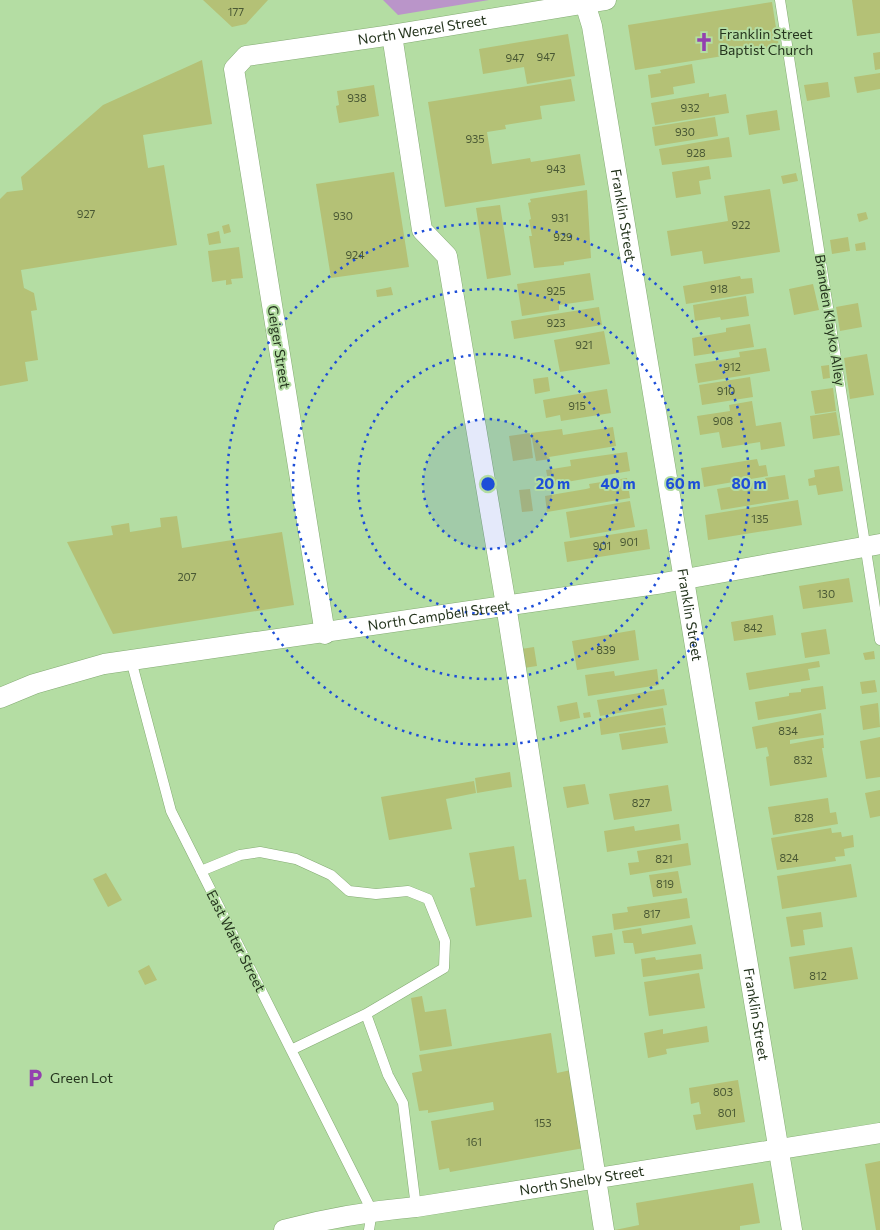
<svg xmlns="http://www.w3.org/2000/svg" width="880" height="1230" font-family="Commissioner,sans-serif">
<style>
.green{fill:#ba95c9}
.building{fill:#b4c176}
.lines{fill:none;stroke-linecap:round;stroke-linejoin:round}
.service-casing{stroke:#84ab73;stroke-width:11}
.minor-casing{stroke:#84ab73;stroke-width:21}
.service{stroke:#fff;stroke-width:10}
.minor{stroke:#fff;stroke-width:20}
.ring{fill:none;stroke:#1d4ed8;stroke-width:2.5;stroke-dasharray:2.5 5}
.labels{text-anchor:middle;stroke-width:4;stroke-linejoin:round;paint-order:stroke}
.number-label{font-size:11px;fill:#495834}
.street-label{font-size:14px;fill:#25351e;stroke:#b4dda3}
.poi-label{font-size:14px;fill:#25351e;stroke:#b4dda3;text-anchor:start}
.centre{fill:#1d4ed8;stroke:#b4dda3;stroke-width:2.5}
.ring-label{font-size:15px;text-anchor:middle;font-weight:bold;fill:#1d4ed8;stroke:#b4dda3;stroke-width:4;stroke-linejoin:round;paint-order:stroke}
</style>
<rect width="100%" height="100%" fill="#b4dda3"/>
<!-- green -->
<path class="green" d="M383,0H489L398,15Z"/>
<!-- building -->
<path class="building" d="M203,0H268L246,24L232,27Z
M852,0H880V33L857,36Z
M772,2L779,47L635,70L628,25Z
M568,34L575,76L527,84L524,67L483,74L479,49Z
M880,52V69L875,70L873,53Z
M202,60L212,124L143,135L148,168L164,165L177,245L21,270L24,288L34,293L37,310L31,311L38,360L25,362L28,381L0,386V199L7,192L23,190L21,177L103,105Z
M692,64L695,83L673,87L674,94L651,98L648,75L661,73L660,70Z
M880,73V89L857,93L854,77Z
M571,79L575,101L540,106L542,119L505,125L506,129L487,132L492,164L530,158L531,162L580,154L585,185L445,207L428,102Z
M828,82L830,97L807,101L804,85Z
M374,85L379,116L339,123L336,106L339,105L337,91Z
M709,93V97L726,94L729,113L655,125L651,103Z
M777,110L780,130L749,135L746,115Z
M715,117L718,136L655,146L652,127Z
M729,137L732,157L662,165L659,149Z
M709,166L711,179L699,181L701,194L676,198L672,172Z
M394,172L409,267L331,278L316,184Z
M796,173L798,181L783,184L781,176Z
M770,189L780,252L704,264L702,251L671,256L667,231L728,221L724,196Z
M587,190L591,258L564,262V265L534,268L529,236H532L529,220L531,219L528,203L531,202L530,199Z
M500,205L511,275L487,279L476,208Z
M866,212L868,219L859,222L857,214Z
M229,224L231,232L224,234L222,226Z
M219,231L221,243L209,245L207,234Z
M848,237L850,251L832,254L830,240Z
M865,242L866,250L856,251L855,244Z
M239,247L243,278L231,279L232,284L226,285V280L212,282L208,251Z
M590,273L594,300L559,305V310L522,316L517,284Z
M740,276L741,279L752,278L754,293L686,304L683,286Z
M813,284L819,310L794,315L789,289Z
M391,287L393,295L377,297L376,290Z
M746,296L749,316L721,320L720,317L695,321L693,305Z
M858,303L862,327L840,331L836,307Z
M599,307L602,325L514,339L511,321Z
M750,324L754,347L694,356L692,338L726,332V328Z
M604,331L610,364L560,372L554,340Z
M766,348L770,371L698,383L695,364L740,357L739,352Z
M867,354L874,395L850,399L844,358Z
M829,365L830,378L823,379L821,366Z
M548,377L550,391L535,394L533,379Z
M750,377L753,397L702,405L699,385Z
M833,388L836,411L815,414L811,391Z
M607,389L611,413L561,421L560,415L546,418L543,400Z
M752,401L756,426L781,422L785,446L761,450L760,442L722,448L719,432L700,435L697,416L730,411L729,405Z
M836,412L840,435L813,439L810,416Z
M613,427L616,446L549,457L550,459L536,461L531,433L562,429L563,435Z
M530,433L533,458L513,461L509,436Z
M627,452L630,471L549,485L546,470L571,466L570,460Z
M757,459L759,466L766,465L768,476L704,487L701,468Z
M839,466L843,491L818,495L816,485L809,486L808,479L815,477L814,470Z
M785,475L789,499L721,510L717,489L766,481L765,478Z
M627,478L630,498L547,512L545,496L586,489L590,488L589,484Z
M530,489L533,511L522,512L519,490Z
M798,500L802,525L708,540L705,515Z
M630,501L635,527L570,538L566,512Z
M177,516L182,548L282,532L294,605L113,634L67,542L113,535L111,526L129,523L130,532L161,527L160,518Z
M647,529L650,549L567,562L564,542Z
M849,578L853,602L803,609L799,586Z
M773,615L776,635L734,641L731,622Z
M826,629L830,654L805,658L801,633Z
M635,630L639,660L577,670L572,641Z
M534,647L537,666L524,668L521,649Z
M874,651L875,659L865,660L863,653Z
M819,661L820,667L808,669L810,680L749,690L746,673Z
M657,669L659,685L588,696L585,675L614,671L615,676Z
M875,680L877,692L862,694L860,682Z
M823,686L826,709L758,720L755,702L789,696V693L801,692V689Z
M664,689L667,705L600,716L597,700Z
M577,702L580,718L560,722L557,706Z
M878,703L880,727L863,730L860,706Z
M663,708L666,725L601,735L599,719Z
M590,712L591,717L584,718L583,713Z
M821,713L824,735L790,740V744L823,738L824,748H822L827,777L770,786L766,757L769,756L767,747L756,749L752,727Z
M665,727L668,743L622,750L619,734Z
M880,737V777L866,779L860,741Z
M510,772L512,787L477,793L475,778Z
M474,781L476,793L446,799L452,829L389,840L381,797Z
M585,784L589,804L567,808L563,787Z
M668,785L672,811L614,820L609,794Z
M880,790V816L870,818L865,793Z
M828,798L830,813L836,812L838,824L773,835L768,807Z
M679,824L681,840L607,852L604,831L634,826L635,831Z
M831,828L832,833L841,832L842,837L853,835L854,847L844,849L845,856L835,857L836,861L777,870L771,838Z
M688,843L691,865L630,875L628,863L639,862L637,851Z
M514,846L519,880L526,879L532,917L476,926L470,888L475,887L469,853Z
M851,864L857,897L782,909L777,876Z
M678,871L682,893L653,897L649,875Z
M106,873L122,900L108,907L93,879Z
M687,898L690,918L614,930L612,914L628,912L627,907Z
M821,912L823,927L803,930L805,945L791,947L786,917Z
M692,925L696,944L635,954L633,943H624L622,931L641,928L642,934Z
M612,933L615,954L595,957L592,936Z
M852,947L858,979L794,989L789,957Z
M701,954L703,969L643,977L641,959L655,957L656,960Z
M149,965L157,980L145,985L138,971Z
M699,973L705,1008L649,1016L644,982Z
M422,996L425,1012L446,1009L452,1046L420,1051L411,998Z
M707,1026L709,1042L666,1049L667,1054L648,1058L644,1033L663,1029V1034Z
M551,1033L557,1073L571,1070L584,1148L450,1172L449,1168L439,1170L431,1121L494,1110L493,1102L428,1113V1110L419,1111L412,1073L422,1071L419,1055Z
M738,1080L745,1122L696,1130L693,1115L701,1114L699,1102L691,1104L689,1088Z
M880,1161V1230H876L865,1164Z
M753,1183L760,1223L740,1226V1230H615L639,1225L636,1203Z"/>
<g class="lines">
<!-- service casing -->
<g class="service-casing">
<path id="service" d="M780,0L880,640
M131,660L171,811L372,1211L369,1230
M201,871L240,855L260,852L296,859L331,875L349,891L376,894L408,891L428,899L445,941L444,968L366,1014L388,1075L403,1103L416,1207
M291,1050L366,1014"/>
</g>
<!-- minor casing -->
<g class="minor-casing">
<g id="minor">
<path id="s1" d="M584,0L592,26L792,1230"/>
<path d="M392,35L422,230L447,256L506,605L604,1230"/>
<path id="s2" d="M325,634L234,69L246,56L392,35L606,0"/>
<path id="s3" d="M0,698L34,684L104,664L663,583L880,544"/>
<path id="s4" d="M284,1230C328,1218 371,1211 416,1207L880,1133"/>
</g>
</g>
<!-- service -->
<use href="#service" class="service"/>
<!-- minor -->
<use href="#minor" class="minor"/>
</g>
<!-- distance rings -->
<circle cx="488" cy="484" r="65" fill="#1d4ed8" fill-opacity=".12"/>
<g class="ring">
<circle cx="488" cy="484" r="65"/>
<circle cx="488" cy="484" r="130"/>
<circle cx="488" cy="484" r="195"/>
<circle cx="488" cy="484" r="261"/>
</g>
<!-- icons -->
<defs>
<g id="church-bare" transform="scale(1.5)"><path d="M-1.2-6h2.4v3.5h3.3v2.4h-3.3V6h-2.4V-.1h-3.3v-2.4h3.3Z" fill="#9341af" stroke="#b4dda3" stroke-width="2.5" paint-order="stroke"/></g>
<g id="parking-bare" transform="scale(1.5)"><path d="M-3.5-5.5H1a3.5 3.5 0 0 1 0 7H-1V5.5H-3.5ZM-1-3.4V-.6H.8a1.4 1.4 0 0 0 0-2.8Z" fill="#9341af" stroke="#b4dda3" stroke-width="2.5" paint-order="stroke"/></g>
</defs>
<g fill-rule="evenodd">
<use href="#church-bare" x="704" y="42"/>
<use href="#parking-bare" x="35" y="1078"/>
</g>
<g class="labels">
<!-- number labels -->
<g class="number-label">
<text x="236" y="16">177</text>
<text x="546" y="61">947</text>
<text x="515" y="62">947</text>
<text x="357" y="102">938</text>
<text x="690" y="112">932</text>
<text x="685" y="136">930</text>
<text x="475" y="143">935</text>
<text x="696" y="157">928</text>
<text x="556" y="173">943</text>
<text x="86" y="218">927</text>
<text x="343" y="220">930</text>
<text x="560" y="222">931</text>
<text x="741" y="229">922</text>
<text x="563" y="241">929</text>
<text x="355" y="259">924</text>
<text x="719" y="293">918</text>
<text x="556" y="295">925</text>
<text x="556" y="327">923</text>
<text x="584" y="349">921</text>
<text x="732" y="371">912</text>
<text x="726" y="395">910</text>
<text x="577" y="410">915</text>
<text x="723" y="425">908</text>
<text x="760" y="523">135</text>
<text x="629" y="546">901</text>
<text x="602" y="550">901</text>
<text x="187" y="581">207</text>
<text x="826" y="598">130</text>
<text x="753" y="632">842</text>
<text x="606" y="654">839</text>
<text x="788" y="735">834</text>
<text x="803" y="764">832</text>
<text x="641" y="807">827</text>
<text x="804" y="822">828</text>
<text x="789" y="862">824</text>
<text x="664" y="863">821</text>
<text x="665" y="888">819</text>
<text x="652" y="918">817</text>
<text x="818" y="980">812</text>
<text x="723" y="1096">803</text>
<text x="727" y="1117">801</text>
<text x="543" y="1127">153</text>
<text x="474" y="1146">161</text>
</g>
<!-- street labels -->
<g class="street-label">
<text dy="5" stroke="none"><textPath href="#s2" startOffset="768">North Wenzel Street</textPath></text>
<text dy="5" stroke="none"><textPath href="#s1" startOffset="219">Franklin Street</textPath></text>
<text transform="translate(830 320) rotate(81)" y="5">Branden Klayko Alley</text>
<text transform="translate(279 347) rotate(81)" y="5">Geiger Street</text>
<text dy="5" stroke="none"><textPath href="#s1" startOffset="624">Franklin Street</textPath></text>
<text dy="5" stroke="none"><textPath href="#s3" startOffset="448">North Campbell Street</textPath></text>
<text transform="translate(236 941) rotate(63)" y="5">East Water Street</text>
<text dy="5" stroke="none"><textPath href="#s1" startOffset="1029">Franklin Street</textPath></text>
<text dy="5" stroke="none"><textPath href="#s4" startOffset="302">North Shelby Street</textPath></text>
</g>
<!-- poi labels -->
<g class="poi-label">
<text x="719" y="39">Franklin Street<tspan x="719" dy="16">Baptist Church</tspan></text>
<text x="50" y="1083">Green Lot</text>
</g>
</g>
<circle cx="488" cy="484" r="8" class="centre"/>
<g class="ring-label">
<text x="553" y="489">20 m</text>
<text x="618" y="489">40 m</text>
<text x="683" y="489">60 m</text>
<text x="749" y="489">80 m</text>
</g>
</svg>
